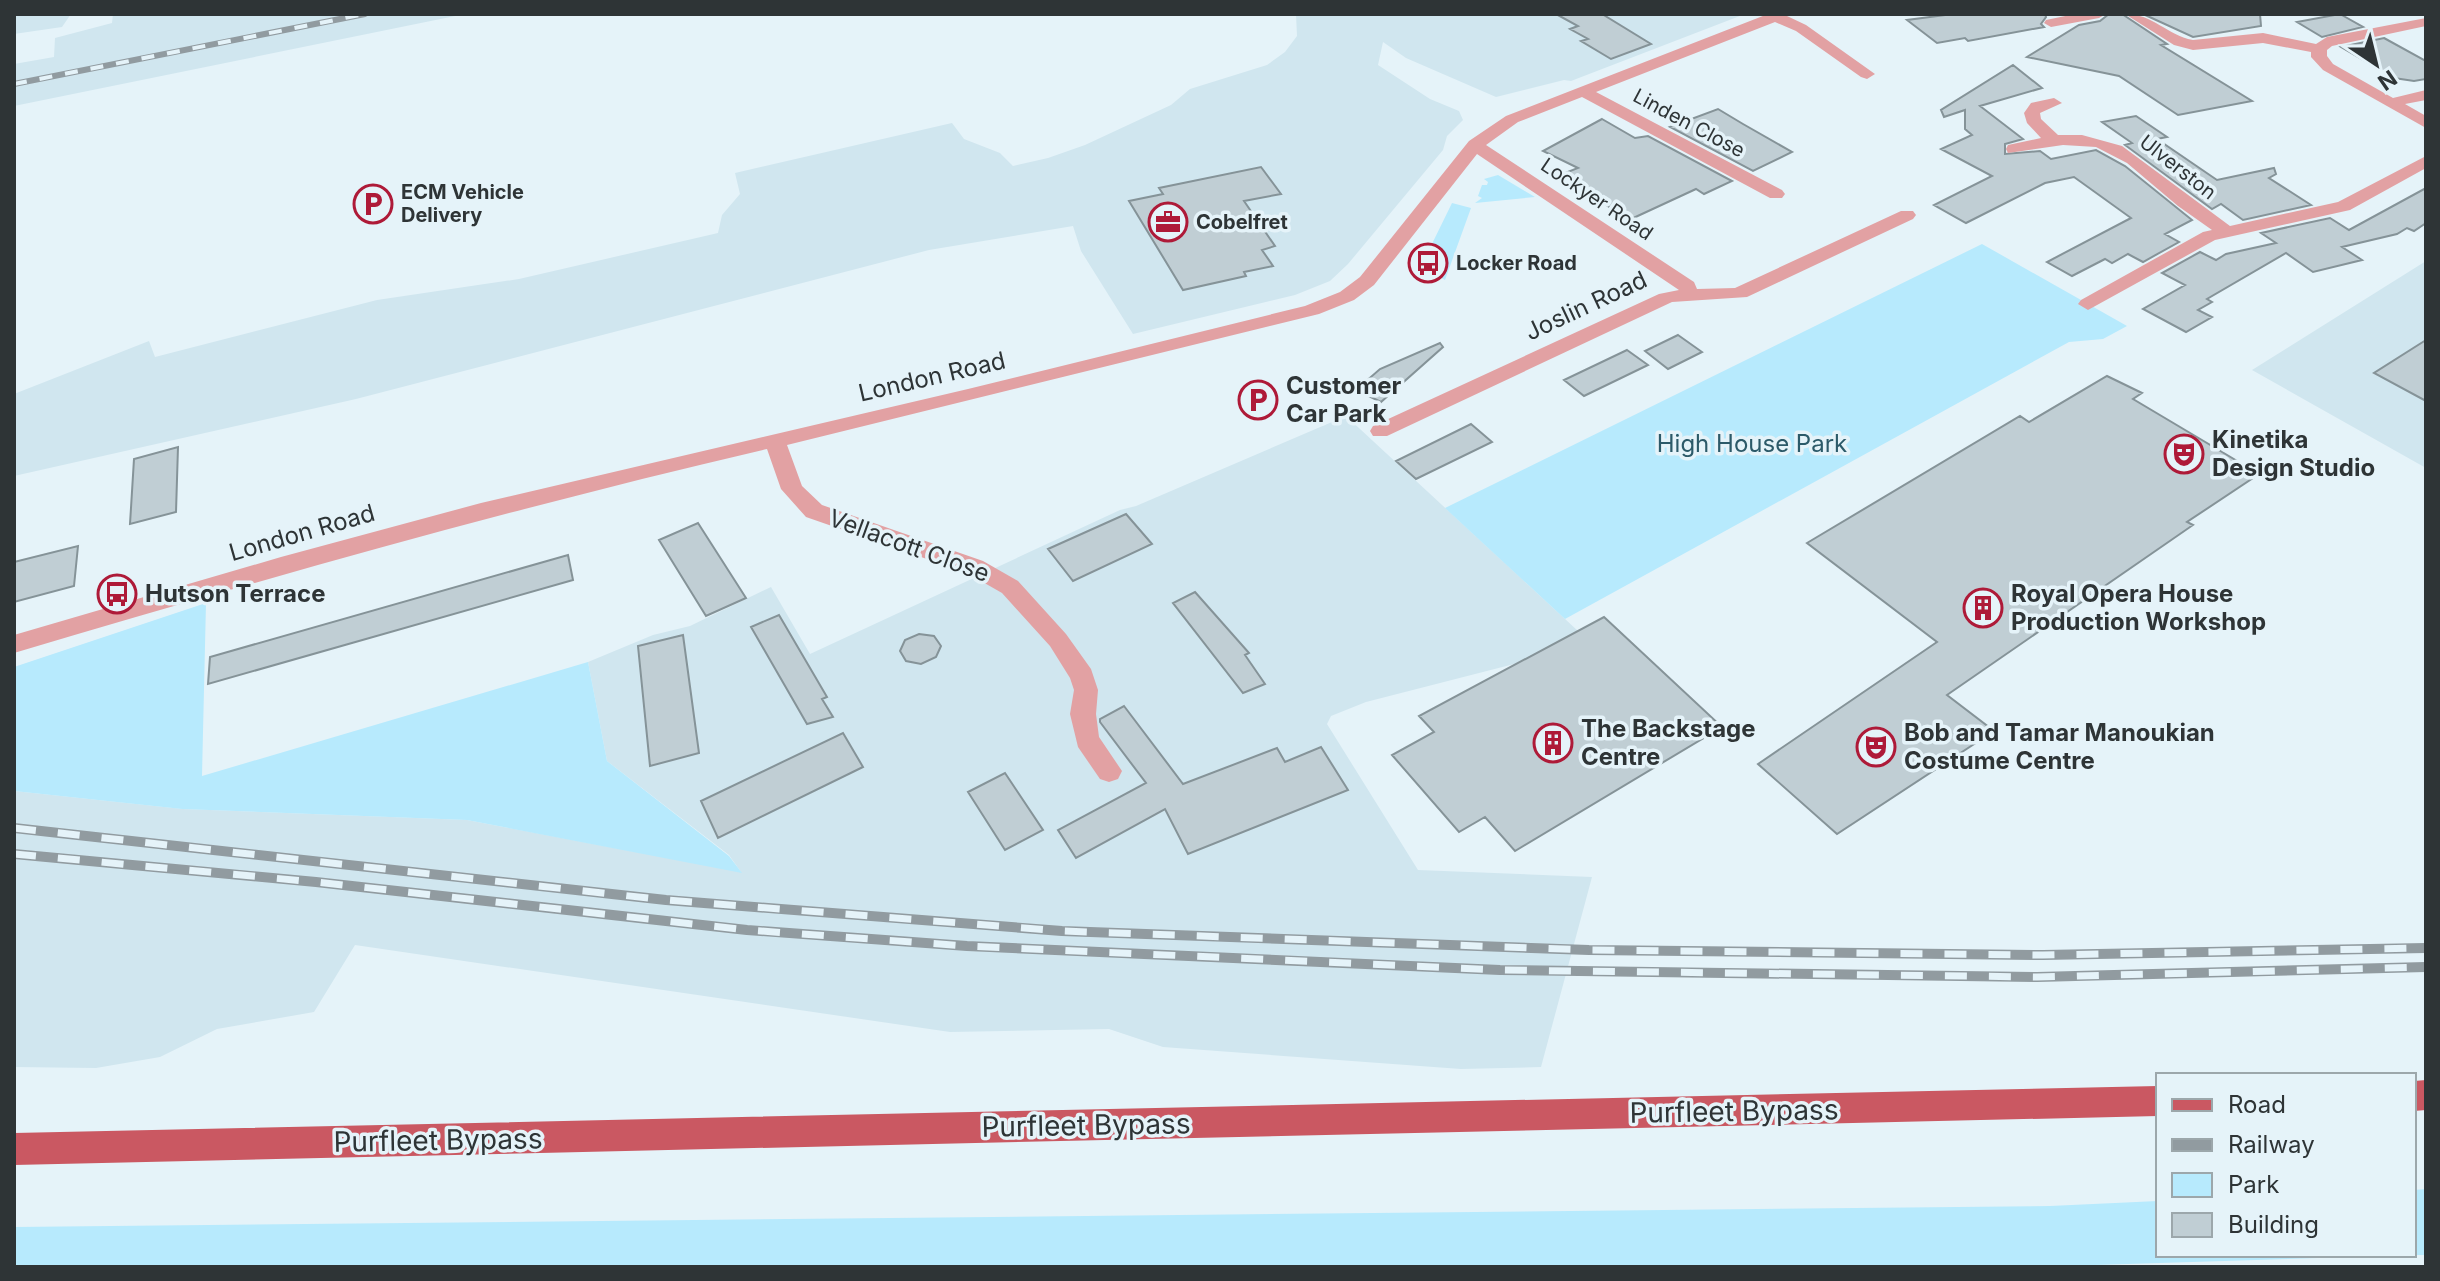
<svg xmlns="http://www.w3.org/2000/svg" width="2440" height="1281" font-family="Inter,sans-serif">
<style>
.built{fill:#d0e6ef}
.green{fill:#b7eafd}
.building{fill:#c0ced4;stroke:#859398;stroke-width:2}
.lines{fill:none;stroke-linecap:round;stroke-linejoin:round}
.minor{fill:#e2a1a3;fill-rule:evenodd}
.major{fill:#ca5862;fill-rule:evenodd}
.rail-far1-casing{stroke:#919ba0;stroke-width:6}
.rail-casing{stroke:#919ba0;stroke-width:10}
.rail-far1{stroke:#e5f3f9;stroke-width:4;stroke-dasharray:13;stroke-linecap:butt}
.rail{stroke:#e5f3f9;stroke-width:7;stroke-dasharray:22;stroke-linecap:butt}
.labels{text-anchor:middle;stroke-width:7;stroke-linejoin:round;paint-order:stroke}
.far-street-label{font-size:20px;fill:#2e3436;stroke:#e5f3f9}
.far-poi-label{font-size:20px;font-weight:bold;fill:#2e3436;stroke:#e5f3f9;text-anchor:start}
.street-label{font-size:24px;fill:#2e3436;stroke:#e5f3f9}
.poi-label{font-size:24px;font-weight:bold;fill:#2e3436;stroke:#e5f3f9;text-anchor:start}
.park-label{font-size:24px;fill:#2c5a69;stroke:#e5f3f9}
.near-street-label{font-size:28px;fill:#2e3436;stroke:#e5f3f9}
</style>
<rect width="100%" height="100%" fill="#e5f3f9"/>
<!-- built -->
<path class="built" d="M14,14H71L62,27L14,34Z
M113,14H465L14,106V64L54,57L55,38L112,23Z
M1296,14H1745L1571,81L1564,80L1496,97L1406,58L1383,42L1378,65L1430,99L1459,111L1463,120L1447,136L1443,150L1348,264L1330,281L1295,295L1133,334L1081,251L1073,226L929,250L356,399L14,476V394L149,341L155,357L377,300L519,279L718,233L722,215L740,194L735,173L952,123L964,139L1000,153L1013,166L1048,158L1085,145L1171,105L1190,89L1267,65L1285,52L1297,36Z
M2426,261V468L2252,370Z
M1346,416L1578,631L1518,663L1366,702L1331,716L1327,724L1418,870L1592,877L1541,1067L1461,1069L1163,1047L1109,1029L950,1032L355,945L314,1012L217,1029L160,1057L96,1068L14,1067V791L183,809L467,820L741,872L729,855L607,761L588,662L653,635L690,626L771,587L810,654L1120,510L1136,506Z"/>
<!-- green -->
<path class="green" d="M1498,175L1535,197L1475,203L1482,198L1478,196L1482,185H1487L1488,182L1484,179Z
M1452,203L1471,208L1445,280L1427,270L1432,258L1428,252Z
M1982,244L2127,326L2103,339L2069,342L1565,619L1445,508Z
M206,603L202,776L588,662L607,761L729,856L742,873L467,820L182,809L14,791V667Z
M2426,1189V1255H2414V1190Z
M2158,1201V1255H2412L2029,1267H14V1227L2050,1206Z"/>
<!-- building -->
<path class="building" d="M1556,14H1602L1651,44L1611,59L1581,41L1588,39L1570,29L1578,26Z
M1953,14H2045L2046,17L2041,24L2044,27L1968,41L1965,38L1937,43L1907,20Z
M2109,14H2122L2167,44L2161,45L2252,101L2178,115L2119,76L2027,57L2079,25L2100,21Z
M2143,14H2260L2261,26L2193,37Z
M2340,14L2363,27L2322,37L2297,22Z
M2384,38L2426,61V79L2414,81L2394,78L2341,47Z
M2013,65L2042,88L1980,106L2023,139L2005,144V154L2040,151L2051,159L2096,150L2125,166L2192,220L2165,234L2179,242L2143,262L2128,254L2112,263L2105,259L2072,276L2047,262L2131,218L2074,177L2045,183L1966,223L1934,205L1992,176L1941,149L1972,135L1965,129V110L1944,117L1941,110Z
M1718,109L1743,124L1792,152L1753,171L1670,127Z
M2136,116L2167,137L2157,139L2217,180L2274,168L2276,174L2269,178L2311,205L2243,220L2221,204L2212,209L2125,145L2132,143L2102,122Z
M1602,119L1635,138L1648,136L1732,181L1704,194L1696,189L1629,220L1588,193L1583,196L1555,177L1578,168L1543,151Z
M1261,167L1281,194L1244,201L1275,246L1262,250L1273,266L1244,272L1246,276L1183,290L1129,201L1163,194L1159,188Z
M2426,188V223L2414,231L2407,228L2397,234L2342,247L2362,260L2313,272L2286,253L2207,299L2212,302L2198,310L2212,317L2186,332L2143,309L2185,285L2162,273L2200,252L2216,260L2226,254L2276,243L2261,233L2330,218L2349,230Z
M1678,335L1702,352L1668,369L1645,351Z
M2426,340V401L2374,373Z
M1440,343L1443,347L1381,402L1356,390L1380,369Z
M1627,350L1648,365L1584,396L1564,380Z
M2107,376L2142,393L2133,399L2259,474L2187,522L2193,525L1947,695L1994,731L1837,834L1758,764L1937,642L1807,543L2020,416L2029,422Z
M1471,424L1492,442L1416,479L1396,461Z
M178,447L176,512L130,524L134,459Z
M1126,514L1152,544L1073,581L1048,549Z
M698,523L746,598L706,616L659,540Z
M78,546L74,586L14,602V562Z
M568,555L573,580L208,684L210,657Z
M1195,592L1249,653L1245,655L1265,684L1243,693L1173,603Z
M779,615L827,697L822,699L833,717L807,724L751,627Z
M1604,617L1722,727L1515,851L1485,817L1459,832L1392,755L1434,732L1419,716Z
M919,634L934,636L941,646L936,657L921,664L906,661L900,651L905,640Z
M683,635L699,753L650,766L638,646Z
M1124,706L1183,784L1277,748L1285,762L1321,747L1348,790L1188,854L1165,809L1076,858L1058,830L1146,783L1100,722V719Z
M843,733L863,767L718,838L701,801Z
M1005,773L1043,830L1005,850L968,792Z"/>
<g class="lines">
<!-- minor -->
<path class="minor" d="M1768,14H1788L1787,16L1806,25L1875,74L1867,79L1861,77L1796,31L1775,22L1596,92L1782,190L1785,194L1782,198H1770L1582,97L1518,122L1486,145L1694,282L1697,289L1735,288L1901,211H1913L1916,215L1913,219L1747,297L1672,302L1387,436H1373L1370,431L1373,426L1659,294L1679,290L1477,154L1374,285L1354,300L1319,314L787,445L802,486L822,505L983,561L1018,581L1066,634L1091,669L1098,690L1096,714L1099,737L1122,771L1118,779L1109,782L1100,779L1078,747L1070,714L1074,690L1070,678L1050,646L1002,593L967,573L806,517L781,489L767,449C513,508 264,579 14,653V635L281,557L481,503L968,389L1305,306L1340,292L1360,277L1469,141L1506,116Z
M2075,14H2106L2099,18L2051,27L2044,23L2046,20Z
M2125,14C2154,14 2166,35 2193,40L2263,33L2316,44L2327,37L2426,18V26L2332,46L2327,50V56L2333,64L2393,98L2426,90V100L2405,104L2426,116V128L2323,70L2311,57V52L2263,43L2193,50L2174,45Z
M2054,98L2062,103L2040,113L2041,119L2058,135H2082L2122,146L2230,226L2338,202L2426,156V168L2350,210L2215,240L2088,310L2078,304L2081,300L2203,232L2212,230L2178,206L2127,163L2096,147L2063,145L2008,153L2006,149L2008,145L2041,138L2027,123L2024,113L2031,103Z"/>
<!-- major -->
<path class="major" d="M2426,1080V1110L2414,1111V1081Z
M2158,1086V1116L14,1165V1133Z"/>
<!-- rail-far1 casing -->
<g class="rail-far1-casing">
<path id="rail-far1" d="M14,84L365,14"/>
</g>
<!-- rail casing -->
<g class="rail-casing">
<path id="rail" d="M14,828L666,900L1062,931L1589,950L2043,955L2426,948
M14,854L316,882L747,930L967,946L1500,970L2037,977L2426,967"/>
</g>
<!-- rail-far1 -->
<use href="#rail-far1" class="rail-far1"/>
<!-- rail -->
<use href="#rail" class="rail"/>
</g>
<!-- icons -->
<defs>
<g id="parking-ring" transform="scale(2)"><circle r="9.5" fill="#e5f3f9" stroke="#ae1a38" stroke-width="1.5"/><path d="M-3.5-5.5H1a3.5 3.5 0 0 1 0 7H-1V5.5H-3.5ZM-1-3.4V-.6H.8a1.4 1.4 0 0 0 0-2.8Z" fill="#ae1a38"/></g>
<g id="office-ring" transform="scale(2)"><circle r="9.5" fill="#e5f3f9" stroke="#ae1a38" stroke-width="1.5"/><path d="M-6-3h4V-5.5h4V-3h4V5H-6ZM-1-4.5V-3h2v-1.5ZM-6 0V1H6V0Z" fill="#ae1a38"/></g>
<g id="bus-ring" transform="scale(2)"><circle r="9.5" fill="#e5f3f9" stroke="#ae1a38" stroke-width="1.5"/><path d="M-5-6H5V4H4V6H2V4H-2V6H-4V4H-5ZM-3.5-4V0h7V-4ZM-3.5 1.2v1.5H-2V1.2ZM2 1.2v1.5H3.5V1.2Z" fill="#ae1a38"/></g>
<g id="theatre-ring" transform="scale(2)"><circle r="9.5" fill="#e5f3f9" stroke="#ae1a38" stroke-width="1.5"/><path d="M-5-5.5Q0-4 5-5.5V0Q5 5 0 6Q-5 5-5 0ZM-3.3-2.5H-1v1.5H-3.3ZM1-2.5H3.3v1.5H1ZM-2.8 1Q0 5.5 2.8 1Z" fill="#ae1a38"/></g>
<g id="building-ring" transform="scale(2)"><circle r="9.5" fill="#e5f3f9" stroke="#ae1a38" stroke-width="1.5"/><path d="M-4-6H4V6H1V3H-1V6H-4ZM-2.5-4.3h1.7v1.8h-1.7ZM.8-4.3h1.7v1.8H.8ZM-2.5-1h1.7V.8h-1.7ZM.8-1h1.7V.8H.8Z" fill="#ae1a38"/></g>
</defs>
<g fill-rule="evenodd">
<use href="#parking-ring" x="373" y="204"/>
<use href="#office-ring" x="1168" y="222"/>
<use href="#bus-ring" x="1428" y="263"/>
<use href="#parking-ring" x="1258" y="400"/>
<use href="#theatre-ring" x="2184" y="454"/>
<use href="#bus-ring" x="117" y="594"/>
<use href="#building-ring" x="1983" y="608"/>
<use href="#building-ring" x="1553" y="743"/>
<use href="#theatre-ring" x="1876" y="747"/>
</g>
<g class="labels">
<!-- far-street labels -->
<g class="far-street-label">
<text transform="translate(1689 123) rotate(28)" y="7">Linden Close</text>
<text transform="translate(2178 167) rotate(38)" y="7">Ulverston</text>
<text transform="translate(1597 199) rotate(34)" y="7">Lockyer Road</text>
</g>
<!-- far-poi labels -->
<g class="far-poi-label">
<text x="401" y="199">ECM Vehicle<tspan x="401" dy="23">Delivery</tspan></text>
<text x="1196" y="229">Cobelfret</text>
<text x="1456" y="270">Locker Road</text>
</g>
<!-- street labels -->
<g class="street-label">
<text transform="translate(1586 306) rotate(-25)" y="8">Joslin Road</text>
<text transform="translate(932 377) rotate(-13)" y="8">London Road</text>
<text transform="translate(302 533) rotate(-16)" y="8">London Road</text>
<text transform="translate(909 546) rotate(20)" y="8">Vellacott Close</text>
</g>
<!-- poi labels -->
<g class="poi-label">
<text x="1286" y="394">Customer<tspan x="1286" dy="28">Car Park</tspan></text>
<text x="2212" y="448">Kinetika<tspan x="2212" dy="28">Design Studio</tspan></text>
<text x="145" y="602">Hutson Terrace</text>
<text x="2011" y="602">Royal Opera House<tspan x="2011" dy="28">Production Workshop</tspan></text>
<text x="1581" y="737">The Backstage<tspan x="1581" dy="28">Centre</tspan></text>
<text x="1904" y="741">Bob and Tamar Manoukian<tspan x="1904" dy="28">Costume Centre</tspan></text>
</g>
<!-- park labels -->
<g class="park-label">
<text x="1752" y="452">High House Park</text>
</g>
<!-- near-street labels -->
<g class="near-street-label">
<text transform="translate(1734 1111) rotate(-1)" y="10">Purfleet Bypass</text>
<text transform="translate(1086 1125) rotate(-1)" y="10">Purfleet Bypass</text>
<text transform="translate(438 1140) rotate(-1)" y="10">Purfleet Bypass</text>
</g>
</g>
<!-- border -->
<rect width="2440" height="1281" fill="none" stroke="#2e3436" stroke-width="32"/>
<!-- legend -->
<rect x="2156" y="1073" width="260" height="184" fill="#e5f3f9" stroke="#9ca7ab" stroke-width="2"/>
<rect x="2172" y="1099" width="40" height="12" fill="#ca5862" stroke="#9ca7ab" stroke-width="2"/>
<text x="2228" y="1113" font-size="24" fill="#2e3436">Road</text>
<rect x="2172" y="1139" width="40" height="12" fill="#919ba0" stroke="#9ca7ab" stroke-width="2"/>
<text x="2228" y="1153" font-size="24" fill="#2e3436">Railway</text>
<rect x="2172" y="1173" width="40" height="24" fill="#b7eafd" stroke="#9ca7ab" stroke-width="2"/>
<text x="2228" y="1193" font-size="24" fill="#2e3436">Park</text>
<rect x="2172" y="1213" width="40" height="24" fill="#c0ced4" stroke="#9ca7ab" stroke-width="2"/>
<text x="2228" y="1233" font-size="24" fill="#2e3436">Building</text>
<!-- north arrow -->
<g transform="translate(2376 64) rotate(145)" stroke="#e5f3f9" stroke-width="6" paint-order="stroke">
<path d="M0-6L14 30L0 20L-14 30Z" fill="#2e3436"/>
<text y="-12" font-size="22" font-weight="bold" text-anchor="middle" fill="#2e3436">N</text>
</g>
</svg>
